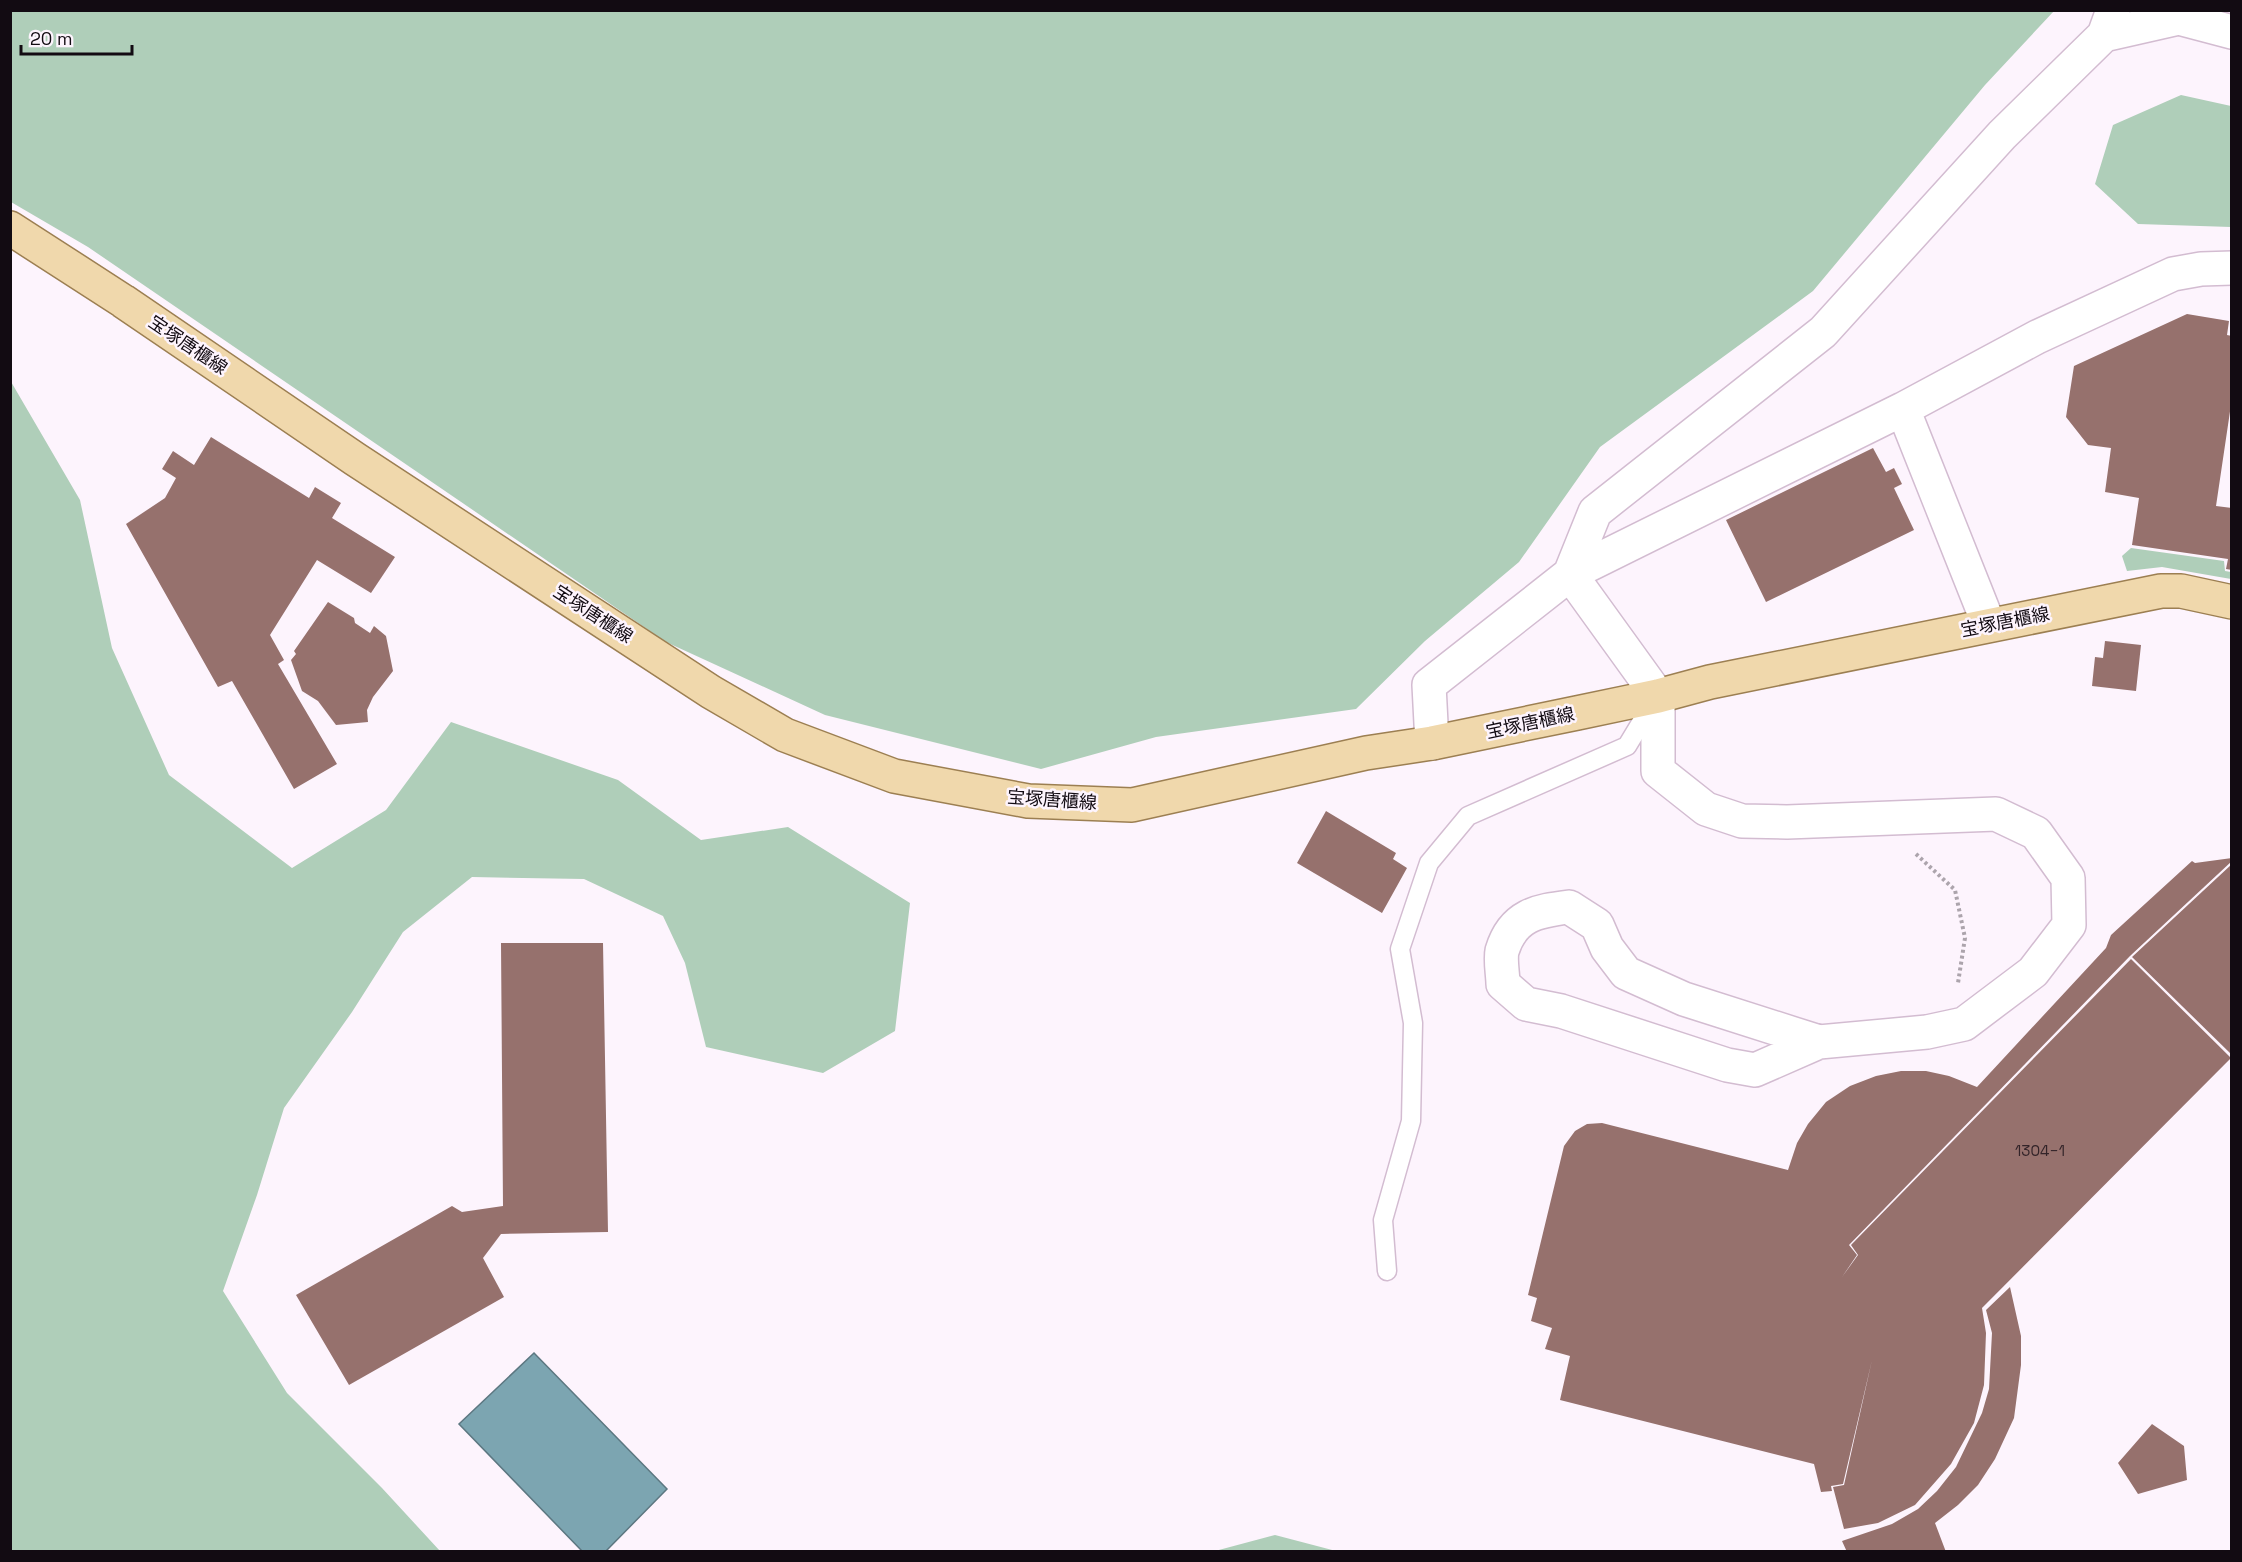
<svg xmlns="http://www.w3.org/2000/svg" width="2242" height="1562" font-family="'Space Grotesk','Noto Sans JP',sans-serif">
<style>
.green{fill:#afceb9}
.water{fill:#7ca5b1;stroke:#5c7781;stroke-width:1.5}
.building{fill:#96716d}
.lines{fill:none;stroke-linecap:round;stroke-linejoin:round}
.lane-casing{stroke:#d3bcd1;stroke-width:21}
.street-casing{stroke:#d3bcd1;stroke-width:36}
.primary-casing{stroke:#9c7f52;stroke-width:36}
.path{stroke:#aca4ac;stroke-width:4;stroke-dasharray:3 3;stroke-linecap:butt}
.lane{stroke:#fff;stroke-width:18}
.street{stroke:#fff;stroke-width:33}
.primary{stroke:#f0d8ac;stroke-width:33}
.labels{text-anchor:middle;stroke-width:5;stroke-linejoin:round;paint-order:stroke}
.number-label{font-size:15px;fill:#332429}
.street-label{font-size:18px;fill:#120b12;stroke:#fdf4fd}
</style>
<rect width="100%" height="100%" fill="#fdf4fd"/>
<!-- green -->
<path class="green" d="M11,10H2054V11L1985,85L1813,291L1600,447L1519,562L1425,641L1356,709L1156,737L1041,769L825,715L666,642L88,247L11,202Z
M2181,95L2231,106V227L2138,224L2095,184L2113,125Z
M10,380L80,500L112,648L169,775L292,868L386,810L451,722L618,780L701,840L788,827L910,903L895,1031L823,1073L706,1047L685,963L663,916L584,879L472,877L403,932L352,1012L284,1108L257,1195L223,1291L287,1393L382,1488L440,1551H11Z
M2131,548L2224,561L2225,571L2231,572V579L2162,567L2127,571L2122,556Z
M1275,1535L1336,1551H1215Z"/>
<!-- water -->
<path class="water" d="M534,1353L667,1489L606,1551H582L459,1424Z"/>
<!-- building -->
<path class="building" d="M2187,314L2229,321L2227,335L2232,336V398L2216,506L2232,508V570L2226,569L2228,559L2132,545L2139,498L2105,492L2111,448L2088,445L2066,417L2074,366Z
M211,437L309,498L315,487L341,503L332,518L395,557L371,593L317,560L270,635L284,660L278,664L337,764L294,789L232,681L218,687L126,524L165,498L176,478L162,469L173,451L194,465Z
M1873,448L1886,472L1894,468L1902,484L1894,488L1914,530L1766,602L1726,520Z
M328,602L354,618L355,623L370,633L374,626L386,636L393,671L373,697L367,710L368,722L336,725L318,701L302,691L291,660L296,654L294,651Z
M2105,641L2141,645L2136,691L2092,686L2095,657L2103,658Z
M1326,811L1396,853L1393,859L1407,868L1382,913L1297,863Z
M2232,858V861L2130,956L1849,1245L1857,1255L1842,1277L1858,1255L1851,1245L2131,959L2231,1058L1982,1308L1986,1333L1984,1385L1974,1423L1951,1464L1915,1505L1878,1523L1844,1529L1833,1487L1844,1485L1872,1360L1843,1484L1831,1486L1832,1491L1821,1492L1814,1464L1560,1400L1570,1356L1545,1349L1552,1328L1531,1321L1537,1298L1528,1295L1564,1146L1575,1131L1587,1124L1602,1123L1788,1170L1797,1143L1808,1124L1826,1102L1850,1086L1876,1076L1901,1071H1926L1949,1076L1977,1087L2106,948L2111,935L2192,861L2195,863Z
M2232,864V1055L2132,957Z
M501,943H603L608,1232L501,1234L483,1258L504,1297L349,1385L296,1295L452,1206L462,1212L503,1206Z
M2010,1287L2021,1336V1365L2014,1418L1995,1459L1978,1485L1958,1505L1935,1523L1946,1552H1847L1842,1541L1892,1524L1918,1509L1937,1491L1956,1467L1982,1413L1989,1389L1992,1333L1986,1310Z
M2152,1424L2184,1446L2187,1480L2138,1494L2118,1463Z"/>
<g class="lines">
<!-- lane casing -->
<g class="lane-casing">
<path id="lane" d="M1387,1271L1383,1220L1411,1121L1413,1023L1400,949L1429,863L1468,816L1627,746L1653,703"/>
</g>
<!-- street casing -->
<g class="street-casing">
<path id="street" d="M2104,35L2179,18L2232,32
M1903,409L1989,625
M1570,574L1658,696V771L1706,809L1742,821L1787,822L1996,814L2036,833L2068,878L2069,925L2033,972L1964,1024L1927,1032L1819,1042L1755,1070L1727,1065L1561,1011L1526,1004L1503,984C1503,975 1500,960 1502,951C1513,915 1537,911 1569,907L1597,925L1607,948L1626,973L1684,999L1819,1042
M1570,574L1595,512L1823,332L2002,135L2104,35L2113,10
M1432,743L1429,685L1570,574L1903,409L2037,337L2173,274L2201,269L2232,268"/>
</g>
<!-- primary casing -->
<g class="primary-casing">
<path id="primary" d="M10,228L123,301L355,459L711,692L785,735L894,776L1028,801L1132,805L1366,753L1432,743L1577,713L1658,696L1710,682L2161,591H2181L2232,602"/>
</g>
<!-- path -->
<path class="path" d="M1916,854L1955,890L1965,938L1958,983"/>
<!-- lane -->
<use href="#lane" class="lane"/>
<!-- street -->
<use href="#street" class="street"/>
<!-- primary -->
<use href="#primary" class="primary"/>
</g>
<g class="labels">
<!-- number labels -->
<g class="number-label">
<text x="2040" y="1156">1304−1</text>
</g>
<!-- street labels -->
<g class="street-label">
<text transform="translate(188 345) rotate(34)" y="6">宝塚唐櫃線</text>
<text transform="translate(593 614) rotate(33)" y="6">宝塚唐櫃線</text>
<text transform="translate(2005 622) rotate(-11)" y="6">宝塚唐櫃線</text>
<text transform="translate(1530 723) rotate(-12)" y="6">宝塚唐櫃線</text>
<text transform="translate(1052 800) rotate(4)" y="6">宝塚唐櫃線</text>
</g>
</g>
<!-- border -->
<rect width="2242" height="1562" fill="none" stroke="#120b12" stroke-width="24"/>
<!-- scale -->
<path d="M21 45v9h111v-9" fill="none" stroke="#120b12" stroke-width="3"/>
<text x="30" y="45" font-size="18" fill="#120b12" stroke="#fdf4fd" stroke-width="4.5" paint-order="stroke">20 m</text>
</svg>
